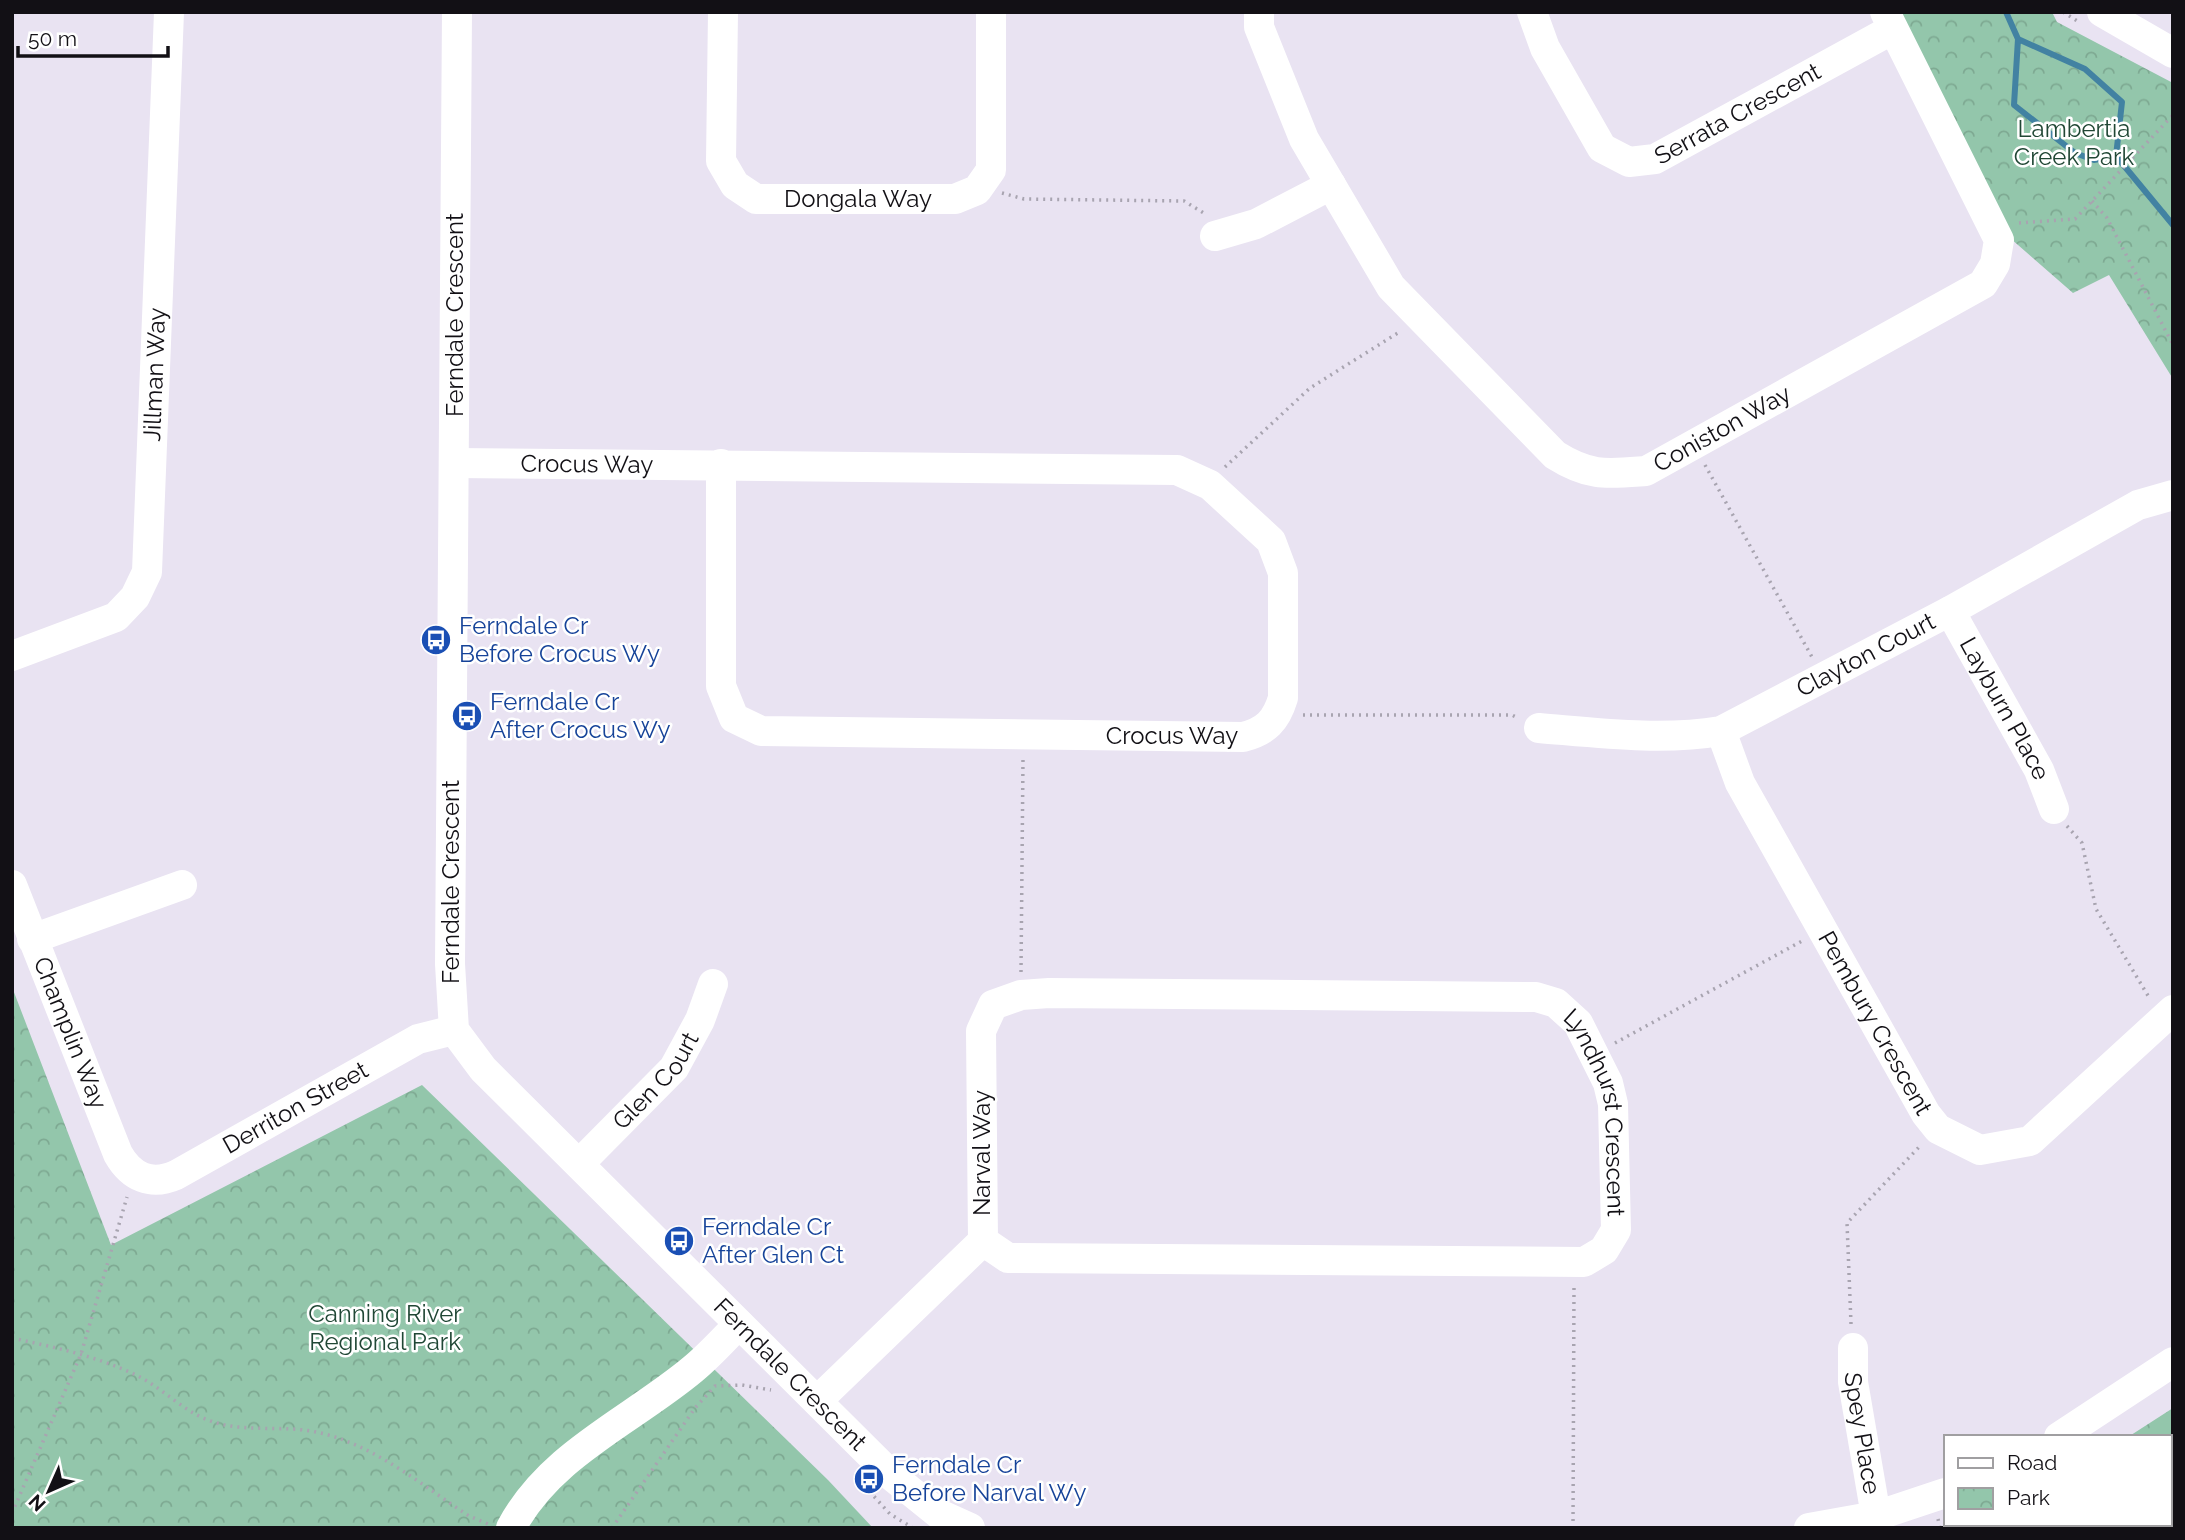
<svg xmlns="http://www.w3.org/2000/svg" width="2185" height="1540" font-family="Raleway,sans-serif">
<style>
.park{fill:url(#park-crowns)}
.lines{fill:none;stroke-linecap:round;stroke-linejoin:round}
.stream{stroke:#4282a2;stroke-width:6}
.path{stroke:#a8a4b0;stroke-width:3.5;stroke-dasharray:2 5;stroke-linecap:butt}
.minor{stroke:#fff;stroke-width:30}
.labels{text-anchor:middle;stroke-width:5;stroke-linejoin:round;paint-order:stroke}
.street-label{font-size:24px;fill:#121015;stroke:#fff}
.park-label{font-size:24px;fill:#204735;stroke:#fff}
.transit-label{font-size:24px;fill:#164399;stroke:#fff;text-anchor:start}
</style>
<defs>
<pattern id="park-crowns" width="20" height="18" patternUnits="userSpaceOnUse" patternTransform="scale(1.75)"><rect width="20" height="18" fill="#93c6ab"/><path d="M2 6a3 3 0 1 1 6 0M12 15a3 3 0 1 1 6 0" fill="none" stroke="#7ea992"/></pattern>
</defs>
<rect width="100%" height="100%" fill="#e9e3f2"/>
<!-- park -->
<path class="park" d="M1900,12H2052L2057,22L2173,83V379L2109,275L2073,293L2010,238Z
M12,987L111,1245L422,1085L828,1480L873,1528H12Z
M2173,1408V1528H1966L1975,1524H2169V1437H2128Z"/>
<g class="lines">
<!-- stream -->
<path class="stream" d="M2006,12L2018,39L2085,69L2122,102L2116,156
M2018,39L2014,105L2075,153L2094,160L2116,156
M2116,156L2173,225"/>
<!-- path -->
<path class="path" d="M2063,12L2079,22
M1002,193L1024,199L1184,201L1207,215
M2092,201L2107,218L2173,345
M2019,223L2075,219L2173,115
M1705,465L1812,657
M1225,467L1310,388L1401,331
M1303,715H1512L1518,718
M2067,826L2082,843L2096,909L2150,999
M1021,972L1023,759
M1615,1043L1802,941
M1851,1324L1847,1223L1921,1145
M12,1338C54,1347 95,1356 134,1374C158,1385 178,1406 201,1417C238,1435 278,1424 316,1432C372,1443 423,1486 469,1516L488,1524
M2169,1459L2173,1456
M860,1481L890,1514L913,1528
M12,1513L81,1354L127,1197
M1938,1519L1940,1528
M612,1528L695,1408L715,1386L742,1385L771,1390
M1573,1528L1574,1285
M2067,1528L2071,1524"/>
<!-- minor -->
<g class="minor">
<path id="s1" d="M457,12L450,964L454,1030L483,1069L893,1477L939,1514L970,1528"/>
<path id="s2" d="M723,12L721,161L735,185L756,199H955L977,190L991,170V12"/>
<path id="s3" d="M1259,12V27L1304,139L1391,287L1555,455C1590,477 1607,474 1646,471L1983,284L1995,264L1999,240L1885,12"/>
<path id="s4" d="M1532,12L1545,48L1602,148L1629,162L1655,159L1893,29"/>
<path d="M2102,12L2173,53"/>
<path d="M1215,236L1256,224L1331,185"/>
<path id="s5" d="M454,463L1177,470L1210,485L1271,541L1283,573V698C1276,721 1266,731 1243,737L761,731L734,718L721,686V464"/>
<path id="s6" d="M1950,611L2039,770L2054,809"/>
<path id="s7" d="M12,656L116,617L135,597L147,572L169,12"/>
<path id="s8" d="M1539,728C1599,733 1661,741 1721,731L1950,611L2138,505L2173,495"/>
<path id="s9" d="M1721,731L1740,783L1926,1114L1938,1129L1980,1150L2030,1141L2173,1010"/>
<path id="s10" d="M12,885L118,1154C131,1177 151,1186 176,1175L418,1039L454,1030"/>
<path d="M32,939L182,885"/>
<path id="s11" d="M579,1164L674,1068L700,1020L713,984"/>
<path id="s12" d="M1853,1348V1382L1876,1516"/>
<path id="s13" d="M817,1401L983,1241L981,1031L993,1005L1021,995L1049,993L1536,997L1556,1003L1578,1023L1608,1083L1613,1104L1616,1230L1604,1250L1584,1262L1008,1258L983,1241"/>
<path d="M2059,1437L2173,1362"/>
<path d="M511,1528C550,1454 631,1421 693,1369C709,1356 724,1339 739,1324"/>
<path d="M1809,1528L1876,1516L1945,1493"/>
</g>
</g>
<!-- icons -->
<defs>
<g id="bus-disc" transform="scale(1.575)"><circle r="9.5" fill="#1a4fb4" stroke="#fff"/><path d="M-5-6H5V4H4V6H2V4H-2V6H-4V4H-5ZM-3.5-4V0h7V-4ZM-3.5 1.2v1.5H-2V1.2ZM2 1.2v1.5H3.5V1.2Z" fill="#fff"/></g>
</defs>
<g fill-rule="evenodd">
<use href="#bus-disc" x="436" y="640"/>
<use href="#bus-disc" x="467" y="716"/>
<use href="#bus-disc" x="679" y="1241"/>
<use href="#bus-disc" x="869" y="1479"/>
</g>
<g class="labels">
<!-- street labels -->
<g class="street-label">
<text dy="8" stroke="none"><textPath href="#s4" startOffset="304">Serrata Crescent</textPath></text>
<text dy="8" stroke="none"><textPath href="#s2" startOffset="304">Dongala Way</textPath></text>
<text transform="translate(455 315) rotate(-90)" y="8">Ferndale Crescent</text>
<text dy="8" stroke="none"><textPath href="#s7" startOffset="364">Jillman Way</textPath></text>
<text dy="8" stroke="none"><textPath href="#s3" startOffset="724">Coniston Way</textPath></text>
<text dy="8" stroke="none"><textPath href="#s5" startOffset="133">Crocus Way</textPath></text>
<text dy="8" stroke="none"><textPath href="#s8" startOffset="346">Clayton Court</textPath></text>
<text dy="8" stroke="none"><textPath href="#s6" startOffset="112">Layburn Place</textPath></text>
<text x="1172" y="744">Crocus Way</text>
<text transform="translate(451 882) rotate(-90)" y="8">Ferndale Crescent</text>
<text dy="8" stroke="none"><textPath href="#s9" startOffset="331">Pembury Crescent</textPath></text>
<text dy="8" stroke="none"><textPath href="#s10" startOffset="159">Champlin Way</textPath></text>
<text dy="8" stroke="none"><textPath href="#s11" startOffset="114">Glen Court</textPath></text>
<text dy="8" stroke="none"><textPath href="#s10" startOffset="495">Derriton Street</textPath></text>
<text dy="8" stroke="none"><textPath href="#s13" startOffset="1158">Lyndhurst Crescent</textPath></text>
<text transform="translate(982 1153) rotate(-90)" y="8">Narval Way</text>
<text dy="8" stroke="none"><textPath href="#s1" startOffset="1500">Ferndale Crescent</textPath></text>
<text dy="8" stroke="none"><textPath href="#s12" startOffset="86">Spey Place</textPath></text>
</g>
<!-- park labels -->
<g class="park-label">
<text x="2074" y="137">Lambertia<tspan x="2074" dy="28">Creek Park</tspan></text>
<text x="385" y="1322">Canning River<tspan x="385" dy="28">Regional Park</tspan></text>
</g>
<!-- transit labels -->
<g class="transit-label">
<text x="459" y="634">Ferndale Cr<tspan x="459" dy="28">Before Crocus Wy</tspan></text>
<text x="490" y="710">Ferndale Cr<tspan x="490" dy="28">After Crocus Wy</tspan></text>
<text x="702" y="1235">Ferndale Cr<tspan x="702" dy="28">After Glen Ct</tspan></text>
<text x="892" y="1473">Ferndale Cr<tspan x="892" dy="28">Before Narval Wy</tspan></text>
</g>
</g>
<!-- border -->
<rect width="2185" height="1540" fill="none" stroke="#121015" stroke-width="28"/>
<!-- legend -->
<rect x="1944" y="1435" width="228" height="91" fill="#ffffff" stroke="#a09fa1" stroke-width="2"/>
<rect x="1958" y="1458" width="35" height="10" fill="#ffffff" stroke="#a09fa1" stroke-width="2"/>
<text x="2007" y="1470" font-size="21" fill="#121015">Road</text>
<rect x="1958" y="1488" width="35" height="21" fill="url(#park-crowns)" stroke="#a09fa1" stroke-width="2"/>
<text x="2007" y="1505" font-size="21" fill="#121015">Park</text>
<!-- north arrow -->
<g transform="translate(49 1491) rotate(225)" stroke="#ffffff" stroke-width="5" paint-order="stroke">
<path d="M0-5L12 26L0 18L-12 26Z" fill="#121015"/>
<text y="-10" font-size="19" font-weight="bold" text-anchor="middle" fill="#121015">N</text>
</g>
<!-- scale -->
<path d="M18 46v10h150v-10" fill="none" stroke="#121015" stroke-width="3.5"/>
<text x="28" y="46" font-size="21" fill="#121015" stroke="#ffffff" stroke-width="5" paint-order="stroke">50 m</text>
</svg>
